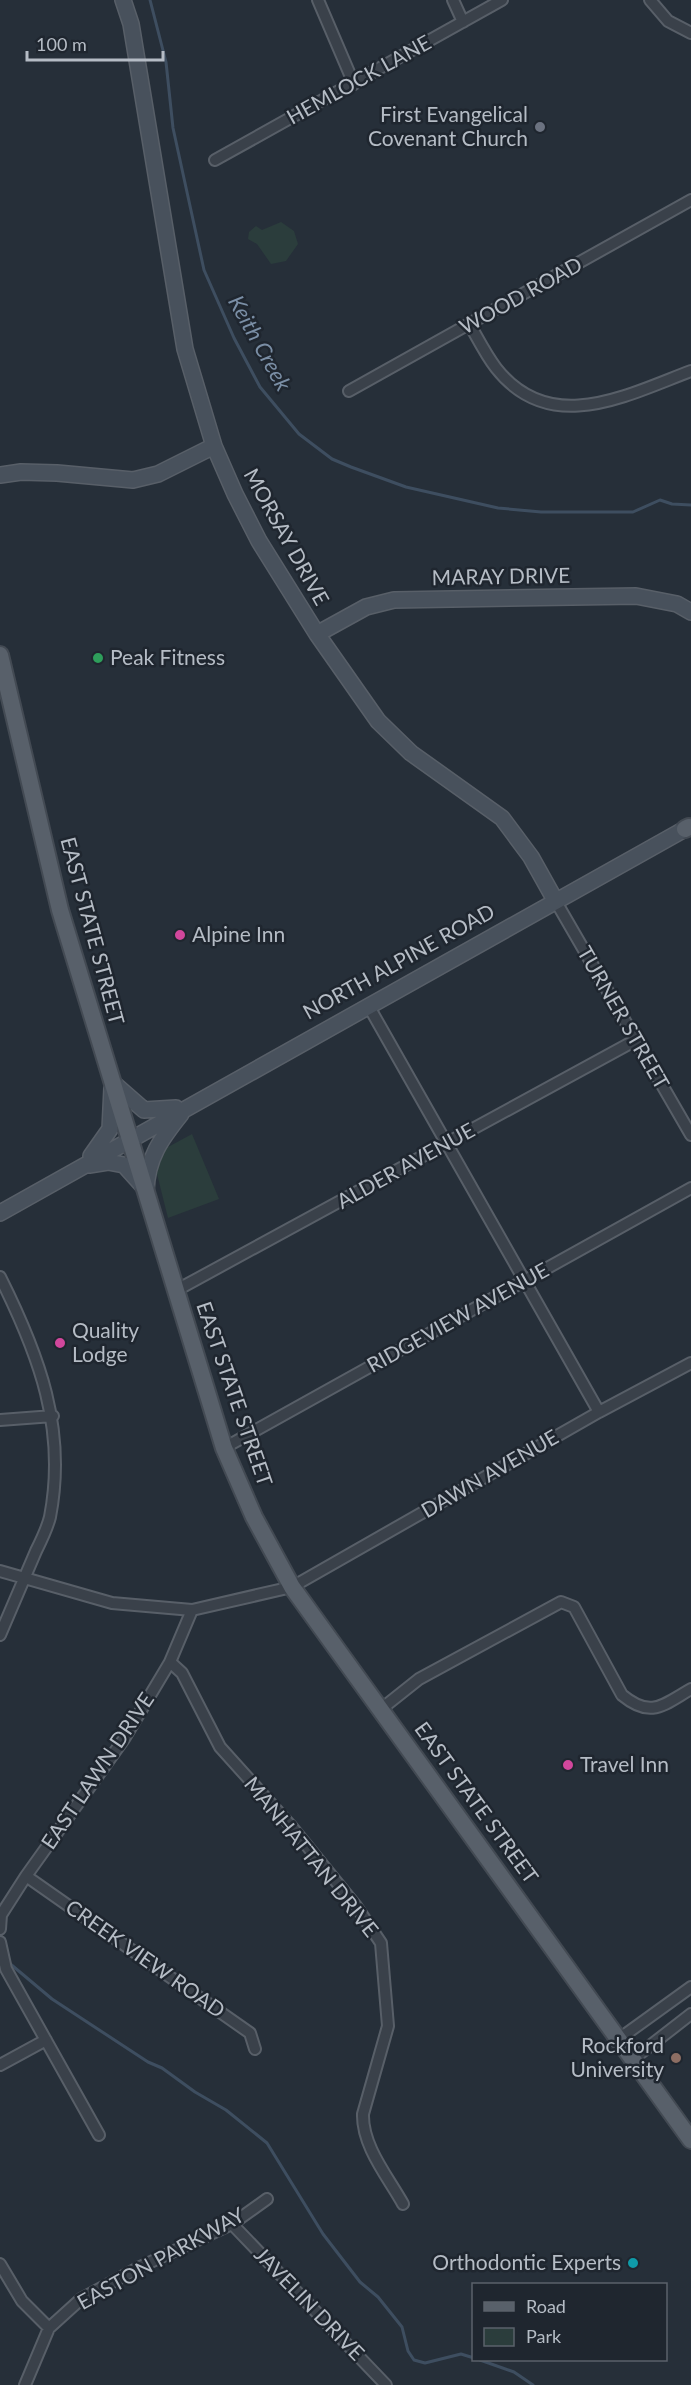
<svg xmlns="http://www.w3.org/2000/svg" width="691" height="2385" font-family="Lato,sans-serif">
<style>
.green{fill:#2b3d3c}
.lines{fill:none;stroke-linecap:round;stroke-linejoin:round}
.stream{stroke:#3e4e60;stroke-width:3}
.street-casing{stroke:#585f68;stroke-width:14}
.secondary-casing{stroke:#585f68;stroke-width:18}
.primary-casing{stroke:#434a53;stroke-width:20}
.street{stroke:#3a414a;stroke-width:10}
.secondary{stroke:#48515c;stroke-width:15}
.primary{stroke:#58606a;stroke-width:16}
.worship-dot{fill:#6b7280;stroke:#1f262f;stroke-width:2}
.leisure-dot{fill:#2e9e5b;stroke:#1f262f;stroke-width:2}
.hotel-dot{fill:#d1479c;stroke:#1f262f;stroke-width:2}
.education-dot{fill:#8d6e63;stroke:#1f262f;stroke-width:2}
.culture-dot{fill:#0f9aa8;stroke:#1f262f;stroke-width:2}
.labels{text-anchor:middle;stroke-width:5;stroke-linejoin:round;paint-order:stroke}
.street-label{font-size:21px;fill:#b5bcc5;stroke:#1f262f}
.poi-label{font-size:21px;fill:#b5bcc5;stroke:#1f262f;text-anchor:start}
.water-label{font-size:22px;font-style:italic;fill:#7a8ea5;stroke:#1f262f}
</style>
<rect width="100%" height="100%" fill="#262f39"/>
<!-- green -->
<path class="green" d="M281,222L294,231L298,244L286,261L271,264L257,244L248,239L249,232L256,226L262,230Z
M192,1134L219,1199L168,1218L156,1170L157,1153Z"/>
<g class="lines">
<!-- stream -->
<path class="stream" d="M150,0L166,62L173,128L204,270L234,338L260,387L299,434L332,459L351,467L406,487L498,508L541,512H633L660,500L672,504L691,505
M8,1962L52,1999L148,2062L162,2068L195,2092L226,2110L267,2143L323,2234L360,2282L378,2297L402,2327L408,2351L414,2360L425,2363L461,2354L474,2358
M480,2360L514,2372L533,2385"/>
<!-- street casing -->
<g class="street-casing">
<path id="street" d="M318,0L354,84
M453,0L463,22
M650,0L668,21L691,33
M215,160L502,0
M470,325C478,339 486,355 496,368C550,437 627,395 691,371
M349,391L691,200
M555,900L691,1135
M368,1005L599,1412
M0,1277C39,1355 67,1429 50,1517C47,1529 41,1541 36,1551C24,1579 12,1607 0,1635
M175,1291L636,1040
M0,1420L53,1416
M224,1448L691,1188
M0,1571L112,1603L192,1610L292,1587L599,1412L691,1363
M170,1662L182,1673L220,1747L291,1826L356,1906L381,1943L388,2026L363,2114C362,2146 388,2177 403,2204
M380,1710L419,1679L561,1602L574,1607L622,1695C651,1719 663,1705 691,1689
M26,1876L250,2033L255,2049
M0,1929L1,1915L26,1876L124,1739L170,1662L192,1610
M0,1942L6,1969L99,2135
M619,2039L691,1987
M633,2059L691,2014
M0,2065L46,2040
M232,2224L386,2385
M0,2264L22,2301L49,2328
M25,2385L49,2328L81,2299L140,2267L232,2224L267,2199"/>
</g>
<!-- secondary casing -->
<g class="secondary-casing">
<path id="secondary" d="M123,0L131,24L185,349L214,446L235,494L259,541L317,634L378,721L411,753L502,818L531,857L555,900
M0,475L21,472L57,473L133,480L158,474L214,446
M317,634L366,607L394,600L636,596L677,604L691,612
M112,1082L144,1110L176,1108
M91,1156L110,1129L112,1088
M89,1165L108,1162L124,1165L142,1185
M146,1191C147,1158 161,1139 181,1114
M0,1213L685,829"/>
</g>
<!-- primary casing -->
<g class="primary-casing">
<path id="primary" d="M0,655L60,910L224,1448L254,1517L292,1587L691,2140
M685,829L689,827"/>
</g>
<!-- street -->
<use href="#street" class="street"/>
<!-- secondary -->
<use href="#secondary" class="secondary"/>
<!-- primary -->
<use href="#primary" class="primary"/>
</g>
<!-- markers -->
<circle class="worship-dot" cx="540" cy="127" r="6"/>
<circle class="leisure-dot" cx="98" cy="658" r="6"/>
<g class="hotel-dot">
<circle cx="180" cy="935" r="6"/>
<circle cx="60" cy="1343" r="6"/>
<circle cx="568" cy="1765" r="6"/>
</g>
<circle class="education-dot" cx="676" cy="2058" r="6"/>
<circle class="culture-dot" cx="633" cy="2263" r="6"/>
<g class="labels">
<!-- street labels -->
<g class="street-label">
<text transform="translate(359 80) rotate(-29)" y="7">HEMLOCK LANE</text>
<text transform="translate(521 296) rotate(-29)" y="7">WOOD ROAD</text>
<text transform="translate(286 537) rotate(61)" y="7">MORSAY DRIVE</text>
<text transform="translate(501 577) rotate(-1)" y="7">MARAY DRIVE</text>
<text transform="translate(92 931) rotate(75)" y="7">EAST STATE STREET</text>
<text transform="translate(399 962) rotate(-29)" y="7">NORTH ALPINE ROAD</text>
<text transform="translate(623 1018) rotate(60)" y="7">TURNER STREET</text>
<text transform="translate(406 1166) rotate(-29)" y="7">ALDER AVENUE</text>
<text transform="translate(458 1318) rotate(-29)" y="7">RIDGEVIEW AVENUE</text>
<text transform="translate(234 1394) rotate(71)" y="7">EAST STATE STREET</text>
<text transform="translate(490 1474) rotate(-30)" y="7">DAWN AVENUE</text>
<text transform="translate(98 1771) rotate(-56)" y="7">EAST LAWN DRIVE</text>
<text transform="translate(476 1803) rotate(54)" y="7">EAST STATE STREET</text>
<text transform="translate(311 1857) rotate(51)" y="7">MANHATTAN DRIVE</text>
<text transform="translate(145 1959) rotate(35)" y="7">CREEK VIEW ROAD</text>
<text transform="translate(161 2259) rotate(-29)" y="7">EASTON PARKWAY</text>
<text transform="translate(309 2304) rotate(46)" y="7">JAVELIN DRIVE</text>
</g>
<!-- poi labels -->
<g class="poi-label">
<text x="528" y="122" text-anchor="end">First Evangelical<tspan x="528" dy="24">Covenant Church</tspan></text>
<text x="110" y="665">Peak Fitness</text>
<text x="192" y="942">Alpine Inn</text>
<text x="72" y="1338">Quality<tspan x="72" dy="24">Lodge</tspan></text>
<text x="580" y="1772">Travel Inn</text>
<text x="664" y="2053" text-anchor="end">Rockford<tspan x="664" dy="24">University</tspan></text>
<text x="621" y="2270" text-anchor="end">Orthodontic Experts</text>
</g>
<!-- water labels -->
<g class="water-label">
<text transform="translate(260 343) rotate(61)" y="8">Keith Creek</text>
</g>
</g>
<!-- legend -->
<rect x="472" y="2283" width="195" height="78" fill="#1f262f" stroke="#5b626b" stroke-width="1.5"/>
<rect x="484" y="2302" width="30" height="9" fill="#58606a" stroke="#5b626b" stroke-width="1.5"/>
<text x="526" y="2313" font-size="18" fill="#b5bcc5">Road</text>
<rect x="484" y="2328" width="30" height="18" fill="#2b3d3c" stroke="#5b626b" stroke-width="1.5"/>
<text x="526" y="2343" font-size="18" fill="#b5bcc5">Park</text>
<!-- scale -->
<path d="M27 51v9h136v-9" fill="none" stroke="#b5bcc5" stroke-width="3"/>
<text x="36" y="51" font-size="18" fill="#b5bcc5" stroke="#1f262f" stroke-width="4.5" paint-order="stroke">100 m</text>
</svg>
